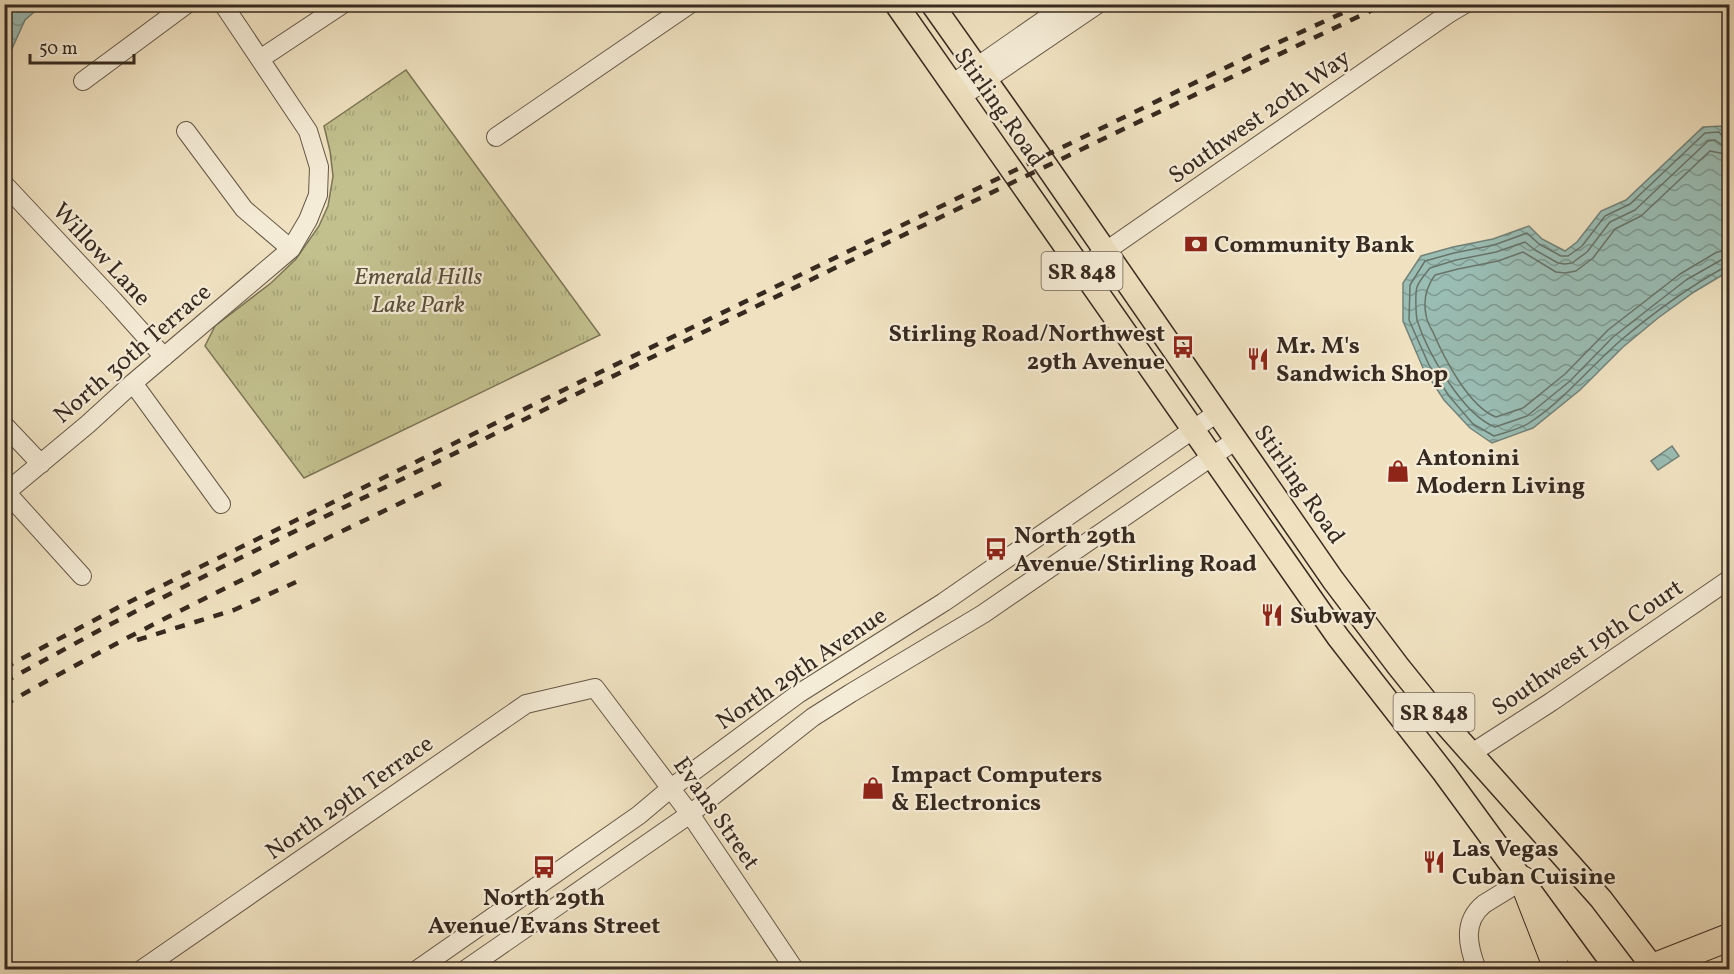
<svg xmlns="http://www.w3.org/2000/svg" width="1734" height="974" font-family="Vollkorn,serif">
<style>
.park{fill:url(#park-tufts);stroke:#7c7556;stroke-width:1.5}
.water{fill:url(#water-waves);stroke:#728279;stroke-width:1.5}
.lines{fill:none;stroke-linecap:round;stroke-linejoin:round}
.shore{stroke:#68746a;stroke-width:1.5}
.minor-casing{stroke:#655848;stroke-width:20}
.major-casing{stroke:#372a20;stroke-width:25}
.highway-casing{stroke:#372a20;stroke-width:29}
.minor{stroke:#f5ecd7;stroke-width:18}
.major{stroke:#f0e2c1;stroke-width:22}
.highway{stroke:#f0e2c1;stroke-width:27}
.rail{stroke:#372a20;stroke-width:4.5;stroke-dasharray:10 10;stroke-linecap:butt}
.labels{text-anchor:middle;stroke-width:4.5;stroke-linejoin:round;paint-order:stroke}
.shield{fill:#f5ecd7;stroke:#706457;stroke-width:1.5}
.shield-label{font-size:22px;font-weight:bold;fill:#372a20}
.street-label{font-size:24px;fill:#372a20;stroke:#f5ecd7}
.poi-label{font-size:24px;font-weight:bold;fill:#372a20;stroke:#f5ecd7;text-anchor:start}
.park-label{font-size:24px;font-style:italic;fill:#5a503b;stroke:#f5ecd7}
</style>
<defs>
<pattern id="park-tufts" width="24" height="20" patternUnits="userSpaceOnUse" patternTransform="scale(1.5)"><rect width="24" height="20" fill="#c2c08d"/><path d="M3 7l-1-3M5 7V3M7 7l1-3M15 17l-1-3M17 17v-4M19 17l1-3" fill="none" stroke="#a7a579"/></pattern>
<pattern id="water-waves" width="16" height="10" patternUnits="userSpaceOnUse" patternTransform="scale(1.5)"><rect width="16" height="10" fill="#9abdb4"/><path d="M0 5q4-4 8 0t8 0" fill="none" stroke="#7e9a92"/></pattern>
</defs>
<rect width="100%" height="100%" fill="#f0e2c1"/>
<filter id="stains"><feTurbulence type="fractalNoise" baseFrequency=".00333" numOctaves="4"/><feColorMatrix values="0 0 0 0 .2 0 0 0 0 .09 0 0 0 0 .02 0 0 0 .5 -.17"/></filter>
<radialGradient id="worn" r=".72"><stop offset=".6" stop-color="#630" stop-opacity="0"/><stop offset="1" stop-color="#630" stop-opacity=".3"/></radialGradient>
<!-- park -->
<path class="park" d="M406,70L600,335L304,478L205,346L215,326L271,283L296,259L319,226L328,206L333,176L330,151L324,126Z"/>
<!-- water -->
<path class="water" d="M5,4L42,5L25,20L5,64Z
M1723,126L1730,137L1729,271L1694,292L1658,318L1623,347L1580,390L1533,428L1492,443L1470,428L1444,400L1423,368L1403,321V283L1421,256L1453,247L1493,239L1529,226L1542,239L1565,251L1577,242L1601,211L1626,200L1703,127Z
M1672,446L1679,456L1658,470L1651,461Z"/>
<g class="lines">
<!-- shore -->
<path class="shore" d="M1730,138H1724L1719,132L1705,133L1630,204L1605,216L1582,246L1568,256H1561L1539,244L1527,233L1494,245L1454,253L1425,261L1410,285L1409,320L1429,365L1449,396L1473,424L1494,436C1506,432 1522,429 1532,421C1565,399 1590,367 1620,341C1653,313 1687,288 1725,267L1730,266
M1730,146L1722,145L1715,140L1708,141L1635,210L1610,222L1587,252L1572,263L1565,264L1558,263L1535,250L1525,242L1496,252L1456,260L1430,268C1426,273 1419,281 1417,287C1415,293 1416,314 1417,320C1427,352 1463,415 1495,427L1527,416L1570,381L1613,337L1650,308L1686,280L1721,260L1730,259
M1730,155L1710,151L1641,216L1615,229L1593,258L1576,271L1565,273L1556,272L1523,252L1498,261L1458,269L1435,275C1426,287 1423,300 1426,315C1427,321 1430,327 1433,332C1444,358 1469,407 1496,417L1523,408L1565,374L1608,330L1680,274L1717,252L1730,250"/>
<!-- minor casing -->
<g class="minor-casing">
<path id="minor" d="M260,59L343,4
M83,81L187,4
M952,84L1067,4
M961,97L1098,4
M186,131L244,209L291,249
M496,137L690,4
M4,184L113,300L164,357
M1080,269L1448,14L1465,4
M133,383L221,504
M4,425L41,464
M6,492L82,576
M4,494L88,424L133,383L291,249L308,220L318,195L319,167L308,131L223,4
M1472,753L1551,702L1730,579
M141,970L526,704L595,688L690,814L795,970
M417,970L639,815L671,788L798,694L944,602L1217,413
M465,970L690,814L813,717L851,693L983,614L1236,440
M1477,970C1468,946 1462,922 1484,904L1523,880"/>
</g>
<!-- major casing -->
<g class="major-casing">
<path id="major" d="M896,4L1338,637L1444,773L1588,970
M932,4L1041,158L1333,580L1398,666L1439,717L1601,899L1655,970"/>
</g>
<!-- highway casing -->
<g class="highway-casing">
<path id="highway" d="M1523,880L1553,957L1555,970
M1646,970L1730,937"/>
</g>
<!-- minor -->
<use href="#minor" class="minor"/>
<!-- major -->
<use href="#major" class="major"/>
<!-- highway -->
<use href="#highway" class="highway"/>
<!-- rail -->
<path class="rail" d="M137,640L234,610L296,582
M4,668L119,607L202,566L1260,51L1362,4
M4,682L111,624L238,559L837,267L1265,61L1385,4
M4,705C146,624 295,554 442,483"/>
</g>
<!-- icons -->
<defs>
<g id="bank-bare" transform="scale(1.8)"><path d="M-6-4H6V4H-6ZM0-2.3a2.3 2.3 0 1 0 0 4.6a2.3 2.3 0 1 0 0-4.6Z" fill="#8f2418" stroke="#f5ecd7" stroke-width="2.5" paint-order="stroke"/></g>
<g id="bus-bare" transform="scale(1.8)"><path d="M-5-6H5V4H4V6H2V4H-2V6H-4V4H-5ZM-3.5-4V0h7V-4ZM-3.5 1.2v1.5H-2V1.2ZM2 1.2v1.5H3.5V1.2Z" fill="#8f2418" stroke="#f5ecd7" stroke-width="2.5" paint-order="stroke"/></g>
<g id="restaurant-bare" transform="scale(1.8)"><path d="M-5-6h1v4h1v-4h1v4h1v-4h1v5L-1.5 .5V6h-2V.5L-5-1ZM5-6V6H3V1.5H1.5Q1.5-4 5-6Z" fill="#8f2418" stroke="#f5ecd7" stroke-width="2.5" paint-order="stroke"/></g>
<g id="shop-bare" transform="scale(1.8)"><path d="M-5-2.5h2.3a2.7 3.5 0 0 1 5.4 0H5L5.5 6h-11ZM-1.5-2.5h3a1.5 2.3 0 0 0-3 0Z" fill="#8f2418" stroke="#f5ecd7" stroke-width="2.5" paint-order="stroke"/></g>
</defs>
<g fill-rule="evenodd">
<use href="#bank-bare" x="1196" y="244"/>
<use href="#bus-bare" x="1183" y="347"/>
<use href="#restaurant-bare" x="1258" y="359"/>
<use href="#shop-bare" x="1398" y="471"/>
<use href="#bus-bare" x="996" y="549"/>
<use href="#restaurant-bare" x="1272" y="615"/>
<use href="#shop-bare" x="873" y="788"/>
<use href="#restaurant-bare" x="1434" y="862"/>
<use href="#bus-bare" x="544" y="867"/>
</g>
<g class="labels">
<!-- shield labels -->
<g class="shield">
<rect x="1041.5" y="252" width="81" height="38" rx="4.5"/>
<rect x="1393.5" y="693" width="81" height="38" rx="4.5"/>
</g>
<g class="shield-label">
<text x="1082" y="279">SR 848</text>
<text x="1434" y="720">SR 848</text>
</g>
<!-- street labels -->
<g class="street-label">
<text transform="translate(1000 107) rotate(55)" y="8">Stirling Road</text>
<text transform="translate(1259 116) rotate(-35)" y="8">Southwest 20th Way</text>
<text transform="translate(102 254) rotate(47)" y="8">Willow Lane</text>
<text transform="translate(132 353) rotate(-41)" y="8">North 30th Terrace</text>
<text transform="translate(1300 484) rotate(55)" y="8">Stirling Road</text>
<text transform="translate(1587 647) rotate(-34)" y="8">Southwest 19th Court</text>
<text transform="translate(801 668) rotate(-34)" y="8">North 29th Avenue</text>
<text transform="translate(349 797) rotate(-35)" y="8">North 29th Terrace</text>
<text transform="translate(717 813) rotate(55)" y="8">Evans Street</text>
</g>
<!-- poi labels -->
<g class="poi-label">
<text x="1214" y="252">Community Bank</text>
<text x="1165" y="341" text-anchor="end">Stirling Road/Northwest<tspan x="1165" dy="28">29th Avenue</tspan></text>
<text x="1276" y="353">Mr. M's<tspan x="1276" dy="28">Sandwich Shop</tspan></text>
<text x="1416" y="465">Antonini<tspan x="1416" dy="28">Modern Living</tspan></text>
<text x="1014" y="543">North 29th<tspan x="1014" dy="28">Avenue/Stirling Road</tspan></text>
<text x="1290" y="623">Subway</text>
<text x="891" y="782">Impact Computers<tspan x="891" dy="28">&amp; Electronics</tspan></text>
<text x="1452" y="856">Las Vegas<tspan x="1452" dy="28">Cuban Cuisine</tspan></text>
<text x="544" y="905" text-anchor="middle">North 29th<tspan x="544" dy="28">Avenue/Evans Street</tspan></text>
</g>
<!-- park labels -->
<g class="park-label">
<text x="418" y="284">Emerald Hills<tspan x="418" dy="28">Lake Park</tspan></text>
</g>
</g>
<!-- margin -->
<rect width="1734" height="974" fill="none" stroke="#f0e2c1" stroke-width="24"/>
<rect x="6" y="6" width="1722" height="962" fill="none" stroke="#372a20" stroke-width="3"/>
<rect x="12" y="12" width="1710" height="950" fill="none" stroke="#372a20" stroke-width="1.5"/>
<!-- scale -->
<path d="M30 54v9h104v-9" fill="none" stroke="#372a20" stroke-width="3"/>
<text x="39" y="54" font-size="18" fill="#372a20" stroke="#f5ecd7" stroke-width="4.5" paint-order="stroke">50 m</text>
<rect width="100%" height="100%" filter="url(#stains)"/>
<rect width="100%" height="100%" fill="url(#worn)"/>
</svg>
